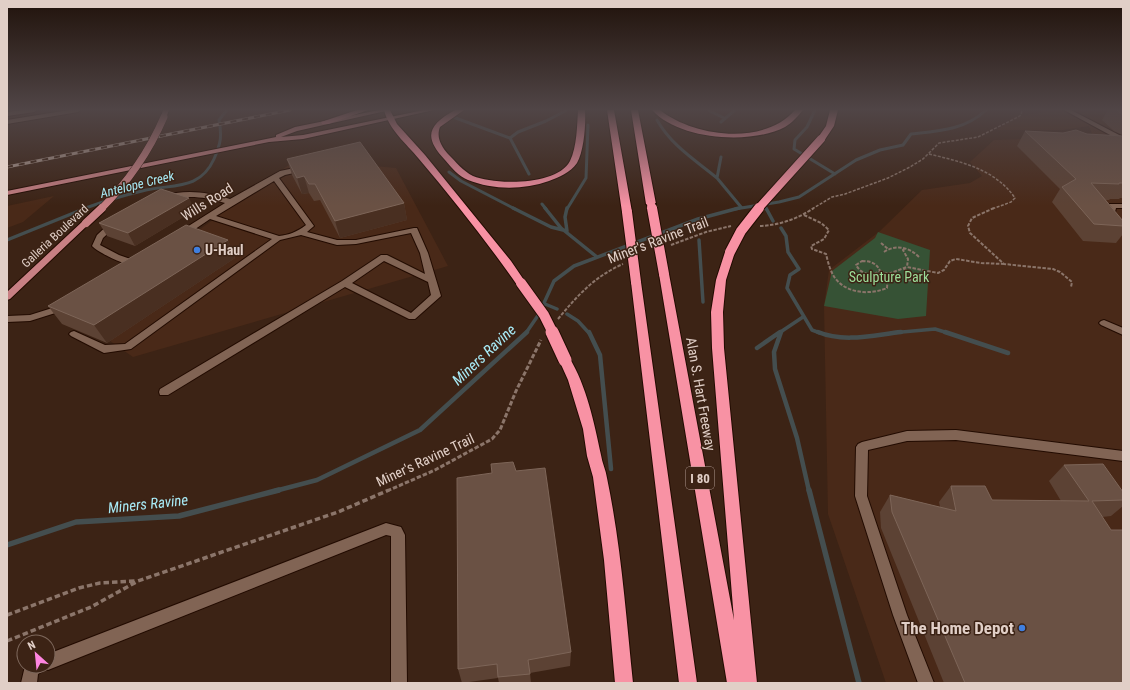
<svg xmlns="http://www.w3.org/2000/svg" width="1130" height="690" font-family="'Roboto Condensed',sans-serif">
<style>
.built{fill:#492918}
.green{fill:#365235}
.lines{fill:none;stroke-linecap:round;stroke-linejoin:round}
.stream-far3{stroke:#444e4f;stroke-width:3}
.stream-far2{stroke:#444e4f;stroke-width:3.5}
.stream-far1{stroke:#444e4f;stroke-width:4.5}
.stream{stroke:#444e4f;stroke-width:5.5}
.minor-casing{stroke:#220b01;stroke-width:2}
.major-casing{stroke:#220b01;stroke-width:2}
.highway-casing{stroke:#220b01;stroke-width:2}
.path-far3{stroke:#8b756a;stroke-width:1.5;stroke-dasharray:3 1.5;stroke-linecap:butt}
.path-far2{stroke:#8b756a;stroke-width:2;stroke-dasharray:3.5 1.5;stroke-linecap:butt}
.path-far1{stroke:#8b756a;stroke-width:3;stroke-dasharray:4.5 2;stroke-linecap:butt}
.path{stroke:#8b756a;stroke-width:3.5;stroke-dasharray:5.5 3;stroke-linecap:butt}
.minor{fill:#816454;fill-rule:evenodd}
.major{fill:#c88084;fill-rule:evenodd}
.highway{fill:#f892a4;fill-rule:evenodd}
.rail-casing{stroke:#ac988e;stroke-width:3}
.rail{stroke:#3c2315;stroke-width:2;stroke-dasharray:6;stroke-linecap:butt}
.major-bridge-far1-casing{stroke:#220b01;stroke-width:8;stroke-linecap:butt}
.major-bridge-casing{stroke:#220b01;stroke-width:10;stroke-linecap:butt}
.highway-bridge-far2-casing{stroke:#220b01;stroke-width:10;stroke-linecap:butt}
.highway-bridge-far1-casing{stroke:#220b01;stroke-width:12;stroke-linecap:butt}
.highway-bridge-casing{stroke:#220b01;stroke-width:15;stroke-linecap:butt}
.major-bridge-far1{stroke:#c88084;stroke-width:7}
.major-bridge{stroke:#c88084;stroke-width:8}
.highway-bridge-far2{stroke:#f892a4;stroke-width:8}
.highway-bridge-far1{stroke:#f892a4;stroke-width:10}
.highway-bridge{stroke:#f892a4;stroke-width:13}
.wall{fill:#5c4234}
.shaded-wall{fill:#492f21}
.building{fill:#6a5144;stroke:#7d6558}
.shop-dot{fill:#3f7fe0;stroke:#3c2315;stroke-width:1.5}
.labels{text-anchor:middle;stroke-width:3;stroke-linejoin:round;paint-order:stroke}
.far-street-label{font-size:12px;fill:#e1cfc7;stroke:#3c2315}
.far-water-label{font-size:13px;font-style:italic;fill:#a8ebf7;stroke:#3c2315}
.shield{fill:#3c2315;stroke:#b09b92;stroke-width:1}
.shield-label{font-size:13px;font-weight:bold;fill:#e1cfc7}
.street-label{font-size:14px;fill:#e1cfc7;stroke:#3c2315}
.poi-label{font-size:14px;font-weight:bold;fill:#e1cfc7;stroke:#3c2315;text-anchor:start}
.park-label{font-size:14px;fill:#9cde9a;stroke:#3c2315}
.water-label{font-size:15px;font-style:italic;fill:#a8ebf7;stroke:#3c2315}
.near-poi-label{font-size:17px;font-weight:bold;fill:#e1cfc7;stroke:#3c2315;text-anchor:end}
</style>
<rect width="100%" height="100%" fill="#3c2315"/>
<!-- built -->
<path class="built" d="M1042,110H1123V683H886L828,514L824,306L829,270L880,231L922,190L970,183L982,176L970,162L994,140L1057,138L1092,134L1089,126L1063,130H997L1014,117L1040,113Z
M297,159L396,168L448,266L133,357L77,318Z
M54,196L23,222L7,228V206Z"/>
<!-- green -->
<path class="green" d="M878,232L930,250L926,316L898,319L824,306L832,271L875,238Z"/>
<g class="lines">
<!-- stream-far3 -->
<path class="stream-far3" d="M708,110L724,118
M815,110L807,127L795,140L794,149L835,174
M453,117L510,138
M657,120C671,145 695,160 717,178
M721,122L735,110
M721,157L717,178L741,207
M449,172L461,181L515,209
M529,174L510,138L518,132L546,121L567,110
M542,204L546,209
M764,204L766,209
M83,209C104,201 125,195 146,190C174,184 200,190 214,159C221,143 222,136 219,120L227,110
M567,209L586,178L588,125
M735,209L779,202L799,197L856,160L880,150L903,145L911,134C939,131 965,130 986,110"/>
<!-- stream-far2 -->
<path class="stream-far2" d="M513,208L551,227L567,231L565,217L567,208
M545,208L561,228L597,257
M766,208L773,221
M688,223L693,231
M781,228L786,236L788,252L799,269L790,275L787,288L812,330L820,333
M7,240L86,208
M699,240L703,302
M545,304L557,309
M567,314L578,321L589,333
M526,333L539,314L554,281L574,266L698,219L739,208
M779,333L803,317
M891,333L935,329L948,333"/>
<!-- stream-far1 -->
<path class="stream-far1" d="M589,332L600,355L611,469
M781,332L774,352L775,369L797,438L809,491
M818,332C844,343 874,335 901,332
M945,332L1008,353
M757,348L780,332
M275,491L317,480L420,430L527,332"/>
<!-- stream -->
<path class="stream" d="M809,490L859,683
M7,545L76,522L179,516L279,490"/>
<!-- minor casing -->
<g class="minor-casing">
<path id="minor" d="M24,110H37L34,112L7,116V112Z
M69,110H81L78,112L7,124V120Z
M1064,110H1071L1123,137V142Z
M304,166L308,168L307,170L285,175L279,178L314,226L307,232L337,240H356L414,228H417L428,253L441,296L415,319H409L345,287L168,395H160L159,392L160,389L342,281L381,255H387L425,274L420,253L411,233L356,244L337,245L301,235L280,240L131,349L104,353L71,336L69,334L71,332L74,331L105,345L125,344L272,239L210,219L185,236H179V232L225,203C203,196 187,195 165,200H162V196C187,189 206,192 230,199L280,171ZM274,181L306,225C297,232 289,235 279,236L216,216ZM384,261L428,282L431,295L411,313L352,283Z
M1109,204H1123V208H1116L1115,212H1109Z
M111,222H114L118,224L103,238L100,245L119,255L139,262L140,264L139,266C129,268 99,253 92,246L97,235Z
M65,304L70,307L68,309L30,321L7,322V316L30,315Z
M1104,320L1123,328V335L1101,325L1099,323L1101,321Z
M956,430L1123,451V461L956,440L907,441L868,450L867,496L907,615L934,683H918L893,615L855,496L856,447L858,444L862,442L907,431Z
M386,523L401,527L405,535L407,683H391V536L386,535L48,670L45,668L43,671L38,674L37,683H21L25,666H48V654Z"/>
</g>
<!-- major casing -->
<g class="major-casing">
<path id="major" d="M163,110H169L166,118L161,117Z
M379,110H390L297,131L281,137L303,135L424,110H434L303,139L269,142L7,195V191L276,137V135L295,127Z
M83,221H86L90,223L10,299L7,300V292Z"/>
</g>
<!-- highway casing -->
<g class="highway-casing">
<path id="highway" d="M357,110H368L328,124H322L321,122Z
M384,110H390L397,124L425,155L511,261L526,283L525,285H517C487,242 453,199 419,159C406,143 389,130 384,110Z
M455,110H464L440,127C436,137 441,146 448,154C456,162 463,171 473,176C495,185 557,186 570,161C577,146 577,126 578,110H585C586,124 584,151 577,163C570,173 559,177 549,181C523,190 493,190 468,180C458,176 452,168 445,160C423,137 428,125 455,110Z
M607,110H614L632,212L627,215L622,212Z
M631,110H638L656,204L651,207L646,204Z
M652,110H660C694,137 764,146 795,110H803C798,116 792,123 785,127C751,145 679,140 652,110Z
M830,110H838L834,126L824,141H818L817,139L826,126Z
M730,249L735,252L726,280L723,312L724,348L757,683H727L659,274L664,271L669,274L734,620L712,348L711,312L716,280L725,252Z
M636,279L641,282L697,683H679L631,282Z
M565,356L569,357C587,387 594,422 601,455C602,463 606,470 607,478C621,545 626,615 633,683H615L604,560L593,477L587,456L583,429L568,380L559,360L561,357Z"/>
</g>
<!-- path-far3 -->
<path class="path-far3" d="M929,154C962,162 995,169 1015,198L1011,202L992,209
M812,209L832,197L845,194L888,178L910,167L923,159L939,143L978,137L1018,117L1021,115L1022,110"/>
<!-- path-far2 -->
<path class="path-far2" d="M994,208L972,218L968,226L970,233L1004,264L1053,269L1060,272L1072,282L1071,287
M804,215L821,223L829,230L824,239L811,246L812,249L826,254C828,262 830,271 835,278C847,294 870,295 887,288L888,274L907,267L938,273L944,270L950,261L956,259L981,263L1004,264
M760,226C780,225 797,219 814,208
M881,243L888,249
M671,245L706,232L731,226
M904,249L903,250L908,259L907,267
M884,252C896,244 909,247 919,257
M862,261C870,261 877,263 880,271C871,277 861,274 856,265Z
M904,269L912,274L913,277L909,281
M880,271L888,274
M558,319C577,296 595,276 623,264"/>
<!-- path-far1 -->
<path class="path-far1" d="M387,491L435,470L492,439L500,430L516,391L541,340"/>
<!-- path -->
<path class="path" d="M7,615L79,588L100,583L135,581
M7,641L91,607L138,581L338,512L389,490"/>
<!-- minor -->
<use href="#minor" class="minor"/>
<!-- major -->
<use href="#major" class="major"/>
<!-- highway -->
<use href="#highway" class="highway"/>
<!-- rail casing -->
<g class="rail-casing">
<path id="rail" d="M7,167L290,110"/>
</g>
<!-- rail -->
<use href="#rail" class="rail"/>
<!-- major-bridge-far1 casing -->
<g class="major-bridge-far1-casing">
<path id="major-bridge-far1" d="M101,209C128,182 149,152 164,117"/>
</g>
<!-- major-bridge casing -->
<g class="major-bridge-casing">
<path id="major-bridge" d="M86,223L102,208"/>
</g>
<!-- highway-bridge-far2 casing -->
<g class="highway-bridge-far2-casing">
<path id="highway-bridge-far2" d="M651,204L652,209
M758,209L821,139"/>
</g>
<!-- highway-bridge-far1 casing -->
<g class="highway-bridge-far1-casing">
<path id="highway-bridge-far1" d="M652,208L664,274
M627,212L636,282
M730,252L741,231L759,208
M521,283L544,315L553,333"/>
</g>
<!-- highway-bridge casing -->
<g class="highway-bridge-casing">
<path id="highway-bridge" d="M552,332L565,360"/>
</g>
<!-- major-bridge-far1 -->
<use href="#major-bridge-far1" class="major-bridge-far1"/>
<!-- major-bridge -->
<use href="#major-bridge" class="major-bridge"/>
<!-- highway-bridge-far2 -->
<use href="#highway-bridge-far2" class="highway-bridge-far2"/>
<!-- highway-bridge-far1 -->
<use href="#highway-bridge-far1" class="highway-bridge-far1"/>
<!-- highway-bridge -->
<use href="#highway-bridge" class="highway-bridge"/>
</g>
<!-- wall -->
<path class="wall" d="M1108,110H1123V135L1114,131L1102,120Z
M1025,131L1123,136V198H1120L1119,199H1110L1109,200H1106L1123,221V234L1116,243L1083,241L1052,202L1060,189L1017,146Z
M287,159L404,203L407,220L340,238L320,200L314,201L309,193L302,194L292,175Z
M195,210L135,246L107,236L99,223Z
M228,240L235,258L107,343L62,324L48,306Z
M1064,465L1123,492V506L1111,516L1102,517L1123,683H944L881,528L880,512L890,495L940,507L939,502L951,486L992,500L1061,501L1049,481Z
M516,471L571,652L570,666L530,673L531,683H499L498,678L462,683L458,669L492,473Z"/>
<!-- shaded-wall -->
<path class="shaded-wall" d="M304,176L309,193L302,194L297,178Z
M189,198L195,210L135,246L128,233Z
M404,203L407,220L340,238L335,221Z
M228,240L235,258L107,343L94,325Z"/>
<!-- building -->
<path class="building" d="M1117,110H1123V115Z
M1076,130L1087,134L1123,136V183H1119V184L1091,183L1123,221V226L1094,224L1062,187L1076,179L1025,131L1063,133Z
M360,142L404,203L335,221L315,184H309L304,176L297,178L287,159Z
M161,189L189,198L128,233L99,223L101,222Z
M186,225L228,240L94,325L48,306Z
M513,462L516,471L545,468L571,652L528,660L530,674L498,677L497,664L458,669L457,478L492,473L491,464Z
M1103,464L1123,492V500L1092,501L1111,530H1123V683H965L892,512L890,495L956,511L951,486H985L992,500L1089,501L1064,465Z"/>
<!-- sky -->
<linearGradient id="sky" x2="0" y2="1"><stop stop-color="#21130c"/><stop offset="0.53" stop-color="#504546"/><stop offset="1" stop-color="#504546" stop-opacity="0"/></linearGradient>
<rect width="1130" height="206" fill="url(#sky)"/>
<!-- markers -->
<g class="shop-dot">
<circle cx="197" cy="250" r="4"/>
<circle cx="1022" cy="628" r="4"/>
</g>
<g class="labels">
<!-- far-street labels -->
<g class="far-street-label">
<text transform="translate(55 236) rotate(-43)" y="4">Galleria Boulevard</text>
</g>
<!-- far-water labels -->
<g class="far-water-label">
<text transform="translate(137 184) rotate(-14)" y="5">Antelope Creek</text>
</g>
<!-- shield labels -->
<rect class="shield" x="686" y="467" width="28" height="22" rx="3"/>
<g class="shield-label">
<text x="700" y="483">I 80</text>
</g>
<!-- street labels -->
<g class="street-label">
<text transform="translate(207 202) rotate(-32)" y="5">Wills Road</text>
<text transform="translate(658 240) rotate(-21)" y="5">Miner's Ravine Trail</text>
<text transform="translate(701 394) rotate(80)" y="5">Alan S. Hart Freeway</text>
<text transform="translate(425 460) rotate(-25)" y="5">Miner's Ravine Trail</text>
</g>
<!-- poi labels -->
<g class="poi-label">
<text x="205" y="255">U-Haul</text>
</g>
<!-- park labels -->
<g class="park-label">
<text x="889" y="282">Sculpture Park</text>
</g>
<!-- water labels -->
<g class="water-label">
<text transform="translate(484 355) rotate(-43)" y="5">Miners Ravine</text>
<text transform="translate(148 504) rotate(-6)" y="5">Miners Ravine</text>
</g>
<!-- near-poi labels -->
<g class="near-poi-label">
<text x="1014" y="634">The Home Depot</text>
</g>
</g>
<!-- border -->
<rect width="1130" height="690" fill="none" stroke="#e1cfc7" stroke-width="16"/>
<!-- north arrow -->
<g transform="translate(36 654) rotate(333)"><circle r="19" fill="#3c2315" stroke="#7e685c"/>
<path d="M0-3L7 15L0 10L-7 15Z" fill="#fe85e0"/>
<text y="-6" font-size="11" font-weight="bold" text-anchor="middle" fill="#e1cfc7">N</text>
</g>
</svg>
